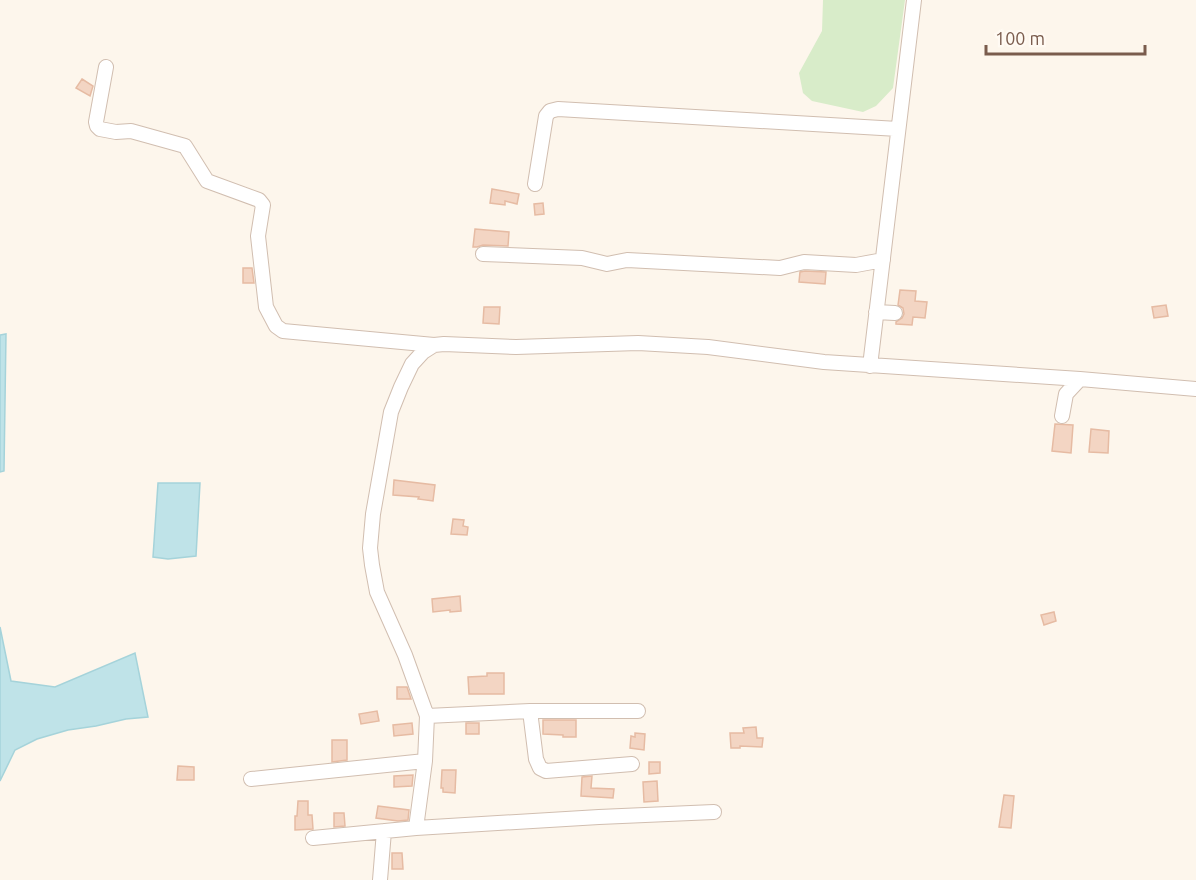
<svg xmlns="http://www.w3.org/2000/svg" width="1196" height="880" font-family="Ubuntu,sans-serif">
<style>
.green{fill:#d8ecc9}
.water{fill:#bfe3e8;stroke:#a5d3da;stroke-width:1.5}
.building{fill:#f3d5c3;stroke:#e6bba3;stroke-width:1.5}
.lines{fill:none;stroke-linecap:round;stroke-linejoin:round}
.minor-casing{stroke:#d1beb0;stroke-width:16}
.minor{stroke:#fff;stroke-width:14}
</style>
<rect width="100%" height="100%" fill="#fdf6ec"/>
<!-- green -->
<path class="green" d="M823,0H905L893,88L876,106L863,112L812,101L803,93L799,73L822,31Z"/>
<!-- water -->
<path class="water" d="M6,334L4,471L0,472V335Z
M158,483H200L196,556L168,559L153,557Z
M0,627L11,681L55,687L135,653L148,717L126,719L96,726L68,730L37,739L15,750L0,781Z"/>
<!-- building -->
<path class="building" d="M82,79L93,86L90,96L76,88Z
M492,189L519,194L517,204L505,201V205L490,203Z
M543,203L544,214L535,215L534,204Z
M475,229L509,232L508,246L483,245L477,247H473Z
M243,268H252L254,283H243Z
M805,271L826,272L825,284L799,282L800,272Z
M900,290L916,291L915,301L927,302L925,318L913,317L912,325L896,324V322L902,318L904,314L903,308L898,305Z
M1166,305L1168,316L1154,318L1152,307Z
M484,307H500L499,324L483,323Z
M1055,424L1073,425L1071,453L1052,451Z
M1091,429L1109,431L1108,453L1089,452Z
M394,480L435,485L433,501L418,499L419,497L393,495Z
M453,519L464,520L463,526L468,527L467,535L451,534Z
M460,596L461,611L450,612V610L433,612L432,599Z
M1054,612L1056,621L1044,625L1041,615Z
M487,673H504V694H469L468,677L487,676Z
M397,687H407L411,699H397Z
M377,711L379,721L361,724L359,714Z
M543,720H576V737H563V735L543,734Z
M412,723L413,734L394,736L393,725Z
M466,723H479V734H466Z
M756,727L757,738H763L762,747L740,746V748H731L730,733H744L743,728Z
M635,733L645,734L644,750L630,748L631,736L635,737Z
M332,740H347V760L332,762Z
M649,762H660V773L649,774Z
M178,766L194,767V780H177Z
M442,770H456L455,793L443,792V788H441Z
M413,775L412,786L394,787V776Z
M592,776L591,788L614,789L613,798L581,796L582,777Z
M657,781L658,801L644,802L643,782Z
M1004,795L1014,796L1011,828L999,827Z
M298,801H308V815H312L313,829L295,830V816H297Z
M378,806L409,810L408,820L398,821L376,818Z
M334,813H344L345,826L334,827Z
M392,853H402L403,869H392Z"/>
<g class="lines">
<!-- minor casing -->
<g class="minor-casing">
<path id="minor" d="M106,67L96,122L97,126L100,129L116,132L131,131L185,146L207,181L259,200L263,205L258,236L266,307L276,326L283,331L434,345L444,344L516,347L638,343L708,347L824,362L1080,379L1196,389
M535,184L546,116L550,111L558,109L898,129
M483,254L582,258L607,264L627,260L780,268L804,262L856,265L883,260
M876,312L895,313
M434,345L423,352L412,364L401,387L391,412L373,514L370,548L372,565L377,592L405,655L427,716L530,711L536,759L540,768L546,771L632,764
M870,366L914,0
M1062,416L1066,394L1080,379
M530,711H638
M251,779L425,761
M416,828L599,817L714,812
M313,838L416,828L425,761L427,716
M380,880L384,831"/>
</g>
<!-- minor -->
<use href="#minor" class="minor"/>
</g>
<!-- scale -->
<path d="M986 45v9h159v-9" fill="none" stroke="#7a5c4d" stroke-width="3"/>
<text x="995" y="45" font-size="18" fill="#7a5c4d" stroke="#fffaf3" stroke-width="4.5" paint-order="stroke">100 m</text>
</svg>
